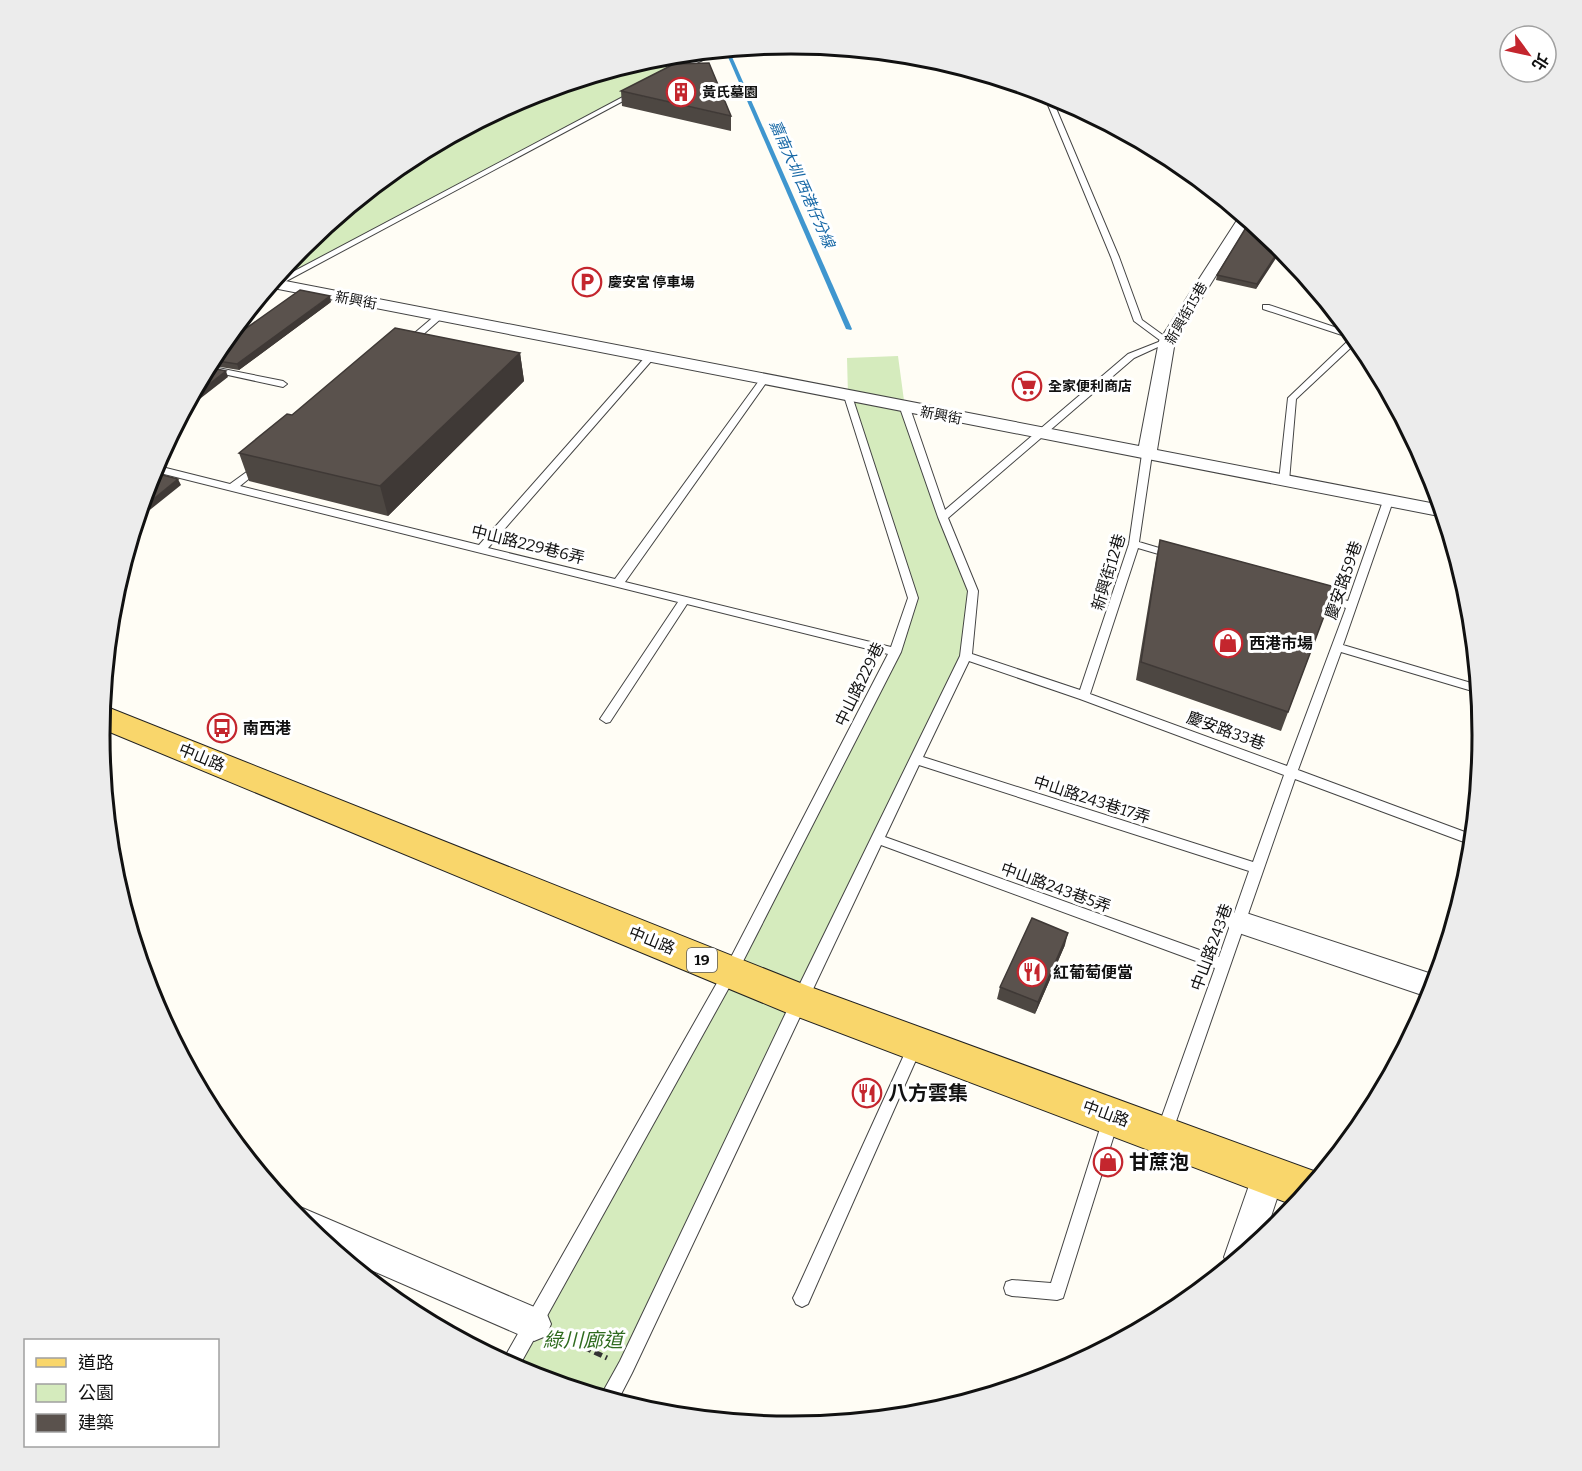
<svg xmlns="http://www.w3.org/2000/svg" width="1582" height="1471" font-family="Bitter,'Noto Sans TC',serif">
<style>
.green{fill:#d5ebbd}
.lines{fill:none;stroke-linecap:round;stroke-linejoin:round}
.stream{fill:#3f96cf;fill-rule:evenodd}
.lane-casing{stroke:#444;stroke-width:2}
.street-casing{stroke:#444;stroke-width:2}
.primary-casing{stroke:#222;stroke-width:2}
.path{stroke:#333;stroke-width:5;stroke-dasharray:8 4;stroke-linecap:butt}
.lane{fill:#fff;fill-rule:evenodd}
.street{fill:#fff;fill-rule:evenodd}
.primary{fill:#f9d66b;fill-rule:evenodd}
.wall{fill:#4d4742}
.shaded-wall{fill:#3f3936}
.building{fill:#5a524d;stroke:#3f3936;stroke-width:1.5}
.labels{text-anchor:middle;stroke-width:6;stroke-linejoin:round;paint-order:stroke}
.far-poi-label{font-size:14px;font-weight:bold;fill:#111;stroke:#fff;text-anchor:start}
.far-street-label{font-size:14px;fill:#111;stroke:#fff}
.far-water-label{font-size:15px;font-style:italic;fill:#1768a6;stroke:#fff}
.shield{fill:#fff;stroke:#585858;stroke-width:1.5}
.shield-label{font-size:15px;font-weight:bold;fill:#111}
.street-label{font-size:16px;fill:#111;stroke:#fff}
.poi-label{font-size:16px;font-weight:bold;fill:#111;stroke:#fff;text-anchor:start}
.near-poi-label{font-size:20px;font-weight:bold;fill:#111;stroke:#fff;text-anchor:start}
.near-park-label{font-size:20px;font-style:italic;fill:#2f6b1f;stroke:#fff}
.rim{fill:none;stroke:#111;stroke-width:3}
</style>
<rect width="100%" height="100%" fill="#fffdf5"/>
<!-- green -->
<path class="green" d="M697,53L708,55L271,283L302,246L407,160L526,96L656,57Z
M898,356L905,408L973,591L966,656L626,1367L608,1400L526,1375L509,1366L731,971L895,652L913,598L848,396L847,358Z"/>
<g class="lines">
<!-- stream -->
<path class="stream" d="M725,50H729L852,329L851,330L846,329Z"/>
<!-- lane casing -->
<g class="lane-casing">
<path id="lane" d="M815,46L828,47L709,57L680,71L675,70L708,53Z
M636,90L638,91V93L277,286L270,284Z
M1043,93L1050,94L1119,257L1142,320L1171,341L1134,358L948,518L978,591L972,654L1080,690L1129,544L1142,454L1144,452H1150L1152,454L1139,542L1176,553L1177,555L1172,558L1138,548L1090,694L1287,766L1346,608L1312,598L1311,596L1316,593L1348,601L1383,501L1384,499H1392L1393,501L1343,645L1478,685L1479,693L1341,652L1298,770L1473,835L1472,845L1295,779L1172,1133L1169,1138L1164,1140L1159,1138L1156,1133L1215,968L881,845L632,1373L617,1402L600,1397L620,1361L792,1000L960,656L968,591L938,517L900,408L905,405L910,408L945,510L1128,354L1161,341L1134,321L1111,257ZM969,661L1080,699L1284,775L1253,862L923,757ZM919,765L1249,871L1219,957L885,837Z
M1263,305H1269L1352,333L1358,341L1296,399L1289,481L1284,484L1279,481L1288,398L1351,338L1263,309Z
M437,314L444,316L410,346H404V342Z
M650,354L653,355V359L488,548L615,579L761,378L764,377L768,380L625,582L891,647L908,598L844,396L848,393L852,396L918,598L901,652L736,975L517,1370L502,1362L503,1360L726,967L888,654L687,604L610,722L606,723L600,719L678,602L152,471L154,465L230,484L259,463L264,466L262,468L240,486L479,545L647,355Z
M208,366L283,381L287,384L283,387L205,370Z
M916,1038L921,1039L923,1044L808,1304L802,1307L796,1304L793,1298L796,1292L909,1044L911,1039Z
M1111,1112L1116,1114L1119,1119L1063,1298L1057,1300L1012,1296L1006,1294L1004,1288L1006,1282L1012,1280L1051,1283L1103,1119L1106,1114Z"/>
</g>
<!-- street casing -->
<g class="street-casing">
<path id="street" d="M710,51L714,55L708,59L696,53Z
M1241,214L1250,221L1175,341L1157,450L1441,505L1444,517L268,287L275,279L1139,446L1159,341Z
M1240,911L1438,976L1431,998L1230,930L1226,922L1230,914Z
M1269,1159L1280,1163L1285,1174L1264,1238L1229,1267L1224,1257L1253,1174L1258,1163Z
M300,1207L546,1312L551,1324L546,1336L534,1341L341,1257L301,1225L290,1211Z"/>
</g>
<!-- primary casing -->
<g class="primary-casing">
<path id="primary" d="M102,705L813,988L1322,1174L1296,1206L785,1012L100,728Z"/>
</g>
<!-- path -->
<path class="path" d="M562,1337L607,1358"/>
<!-- lane -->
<use href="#lane" class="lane"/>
<!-- street -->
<use href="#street" class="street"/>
<!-- primary -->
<use href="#primary" class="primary"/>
</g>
<!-- wall -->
<path class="wall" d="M621,91L731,116V131L622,106Z
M1281,246L1256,289L1216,280L1217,275Z
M331,302L239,370L208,365L216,351Z
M520,353L524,381L388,516L249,481L239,453L292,415Z
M1160,540L1335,587L1281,731L1136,680L1156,559Z
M1065,945L1035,1014L997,999L1000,987Z"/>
<!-- shaded-wall -->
<path class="shaded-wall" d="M1281,247L1282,249L1256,289L1257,284Z
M330,296L331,302L239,370L237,364Z
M520,353L524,381L388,516L380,486Z
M226,371L228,377L183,412L190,399Z
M178,479L181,485L136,521L140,510Z
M1068,933L1065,945L1035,1014L1038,1002Z"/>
<!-- building -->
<path class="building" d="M709,63L731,116L621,91L674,64Z
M1250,221L1281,247L1257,284L1217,275Z
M300,290L330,296L237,364L211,360L217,349Z
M395,328L520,353L380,486L239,453L287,414L292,415Z
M207,367L226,371L190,399Z
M151,472L178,479L140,510Z
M1160,540L1335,587L1288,712L1141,662Z
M1032,918L1068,933L1038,1002L1000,987Z"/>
<!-- icons -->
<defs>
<g id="building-ring" transform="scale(1.5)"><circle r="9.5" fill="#fff" stroke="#c4262e" stroke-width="1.5"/><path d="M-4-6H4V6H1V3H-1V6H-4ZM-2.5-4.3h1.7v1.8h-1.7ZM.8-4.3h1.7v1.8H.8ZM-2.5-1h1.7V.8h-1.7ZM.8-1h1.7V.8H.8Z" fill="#c4262e"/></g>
<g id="parking-ring" transform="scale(1.5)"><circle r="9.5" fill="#fff" stroke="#c4262e" stroke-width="1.5"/><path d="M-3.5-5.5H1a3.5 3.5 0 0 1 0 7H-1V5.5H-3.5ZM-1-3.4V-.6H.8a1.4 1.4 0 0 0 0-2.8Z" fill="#c4262e"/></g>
<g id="supermarket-ring" transform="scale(1.5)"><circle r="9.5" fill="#fff" stroke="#c4262e" stroke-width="1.5"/><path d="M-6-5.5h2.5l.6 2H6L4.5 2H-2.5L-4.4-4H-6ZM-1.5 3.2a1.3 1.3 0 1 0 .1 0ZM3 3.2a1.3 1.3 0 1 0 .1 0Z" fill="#c4262e"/></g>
<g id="shop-ring" transform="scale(1.5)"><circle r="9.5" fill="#fff" stroke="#c4262e" stroke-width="1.5"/><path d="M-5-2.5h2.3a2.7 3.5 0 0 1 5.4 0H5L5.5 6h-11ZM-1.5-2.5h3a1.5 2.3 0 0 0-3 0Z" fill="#c4262e"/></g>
<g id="bus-ring" transform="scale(1.5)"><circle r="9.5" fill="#fff" stroke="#c4262e" stroke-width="1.5"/><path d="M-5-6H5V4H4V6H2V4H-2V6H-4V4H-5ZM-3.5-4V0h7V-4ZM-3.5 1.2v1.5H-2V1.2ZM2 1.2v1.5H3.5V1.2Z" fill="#c4262e"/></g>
<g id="restaurant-ring" transform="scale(1.5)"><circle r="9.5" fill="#fff" stroke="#c4262e" stroke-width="1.5"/><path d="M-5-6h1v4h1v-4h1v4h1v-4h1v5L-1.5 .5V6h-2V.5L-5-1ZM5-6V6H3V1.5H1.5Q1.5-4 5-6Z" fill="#c4262e"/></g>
</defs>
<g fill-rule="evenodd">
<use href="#building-ring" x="681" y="92"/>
<use href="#parking-ring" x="587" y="282"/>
<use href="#supermarket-ring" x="1027" y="386"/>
<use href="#shop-ring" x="1228" y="643"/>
<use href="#bus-ring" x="222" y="728"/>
<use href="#restaurant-ring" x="1032" y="972"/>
<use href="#restaurant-ring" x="867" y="1093"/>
<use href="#shop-ring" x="1108" y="1162"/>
</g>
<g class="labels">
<!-- far-poi labels -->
<g class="far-poi-label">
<text x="702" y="97">黃氏墓園</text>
<text x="608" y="287">慶安宮 停車場</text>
<text x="1048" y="391">全家便利商店</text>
</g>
<!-- far-street labels -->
<g class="far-street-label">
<text transform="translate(356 300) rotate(11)" y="5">新興街</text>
<text transform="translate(1186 313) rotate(-60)" y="5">新興街15巷</text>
<text transform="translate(941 415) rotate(11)" y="5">新興街</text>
</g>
<!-- far-water labels -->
<g class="far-water-label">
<text transform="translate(802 184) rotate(66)" y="5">嘉南大圳 西港仔分線</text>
</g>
<!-- shield labels -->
<rect class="shield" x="687" y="948" width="30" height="24" rx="4.5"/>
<g class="shield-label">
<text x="702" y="965">19</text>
</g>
<!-- street labels -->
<g class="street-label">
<text transform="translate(528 544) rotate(14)" y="6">中山路229巷6弄</text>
<text transform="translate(1108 572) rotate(-73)" y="6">新興街12巷</text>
<text transform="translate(1343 580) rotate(-71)" y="6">慶安路59巷</text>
<text transform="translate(859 684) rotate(-64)" y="6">中山路229巷</text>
<text transform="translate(1226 730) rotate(20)" y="6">慶安路33巷</text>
<text transform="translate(202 757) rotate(22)" y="6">中山路</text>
<text transform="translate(1092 799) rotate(18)" y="6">中山路243巷17弄</text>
<text transform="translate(1056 887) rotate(20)" y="6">中山路243巷5弄</text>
<text transform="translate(652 940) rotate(22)" y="6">中山路</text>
<text transform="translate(1211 947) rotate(-70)" y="6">中山路243巷</text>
<text transform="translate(1106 1113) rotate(20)" y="6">中山路</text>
</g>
<!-- poi labels -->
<g class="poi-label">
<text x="1249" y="649">西港市場</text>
<text x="243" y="734">南西港</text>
<text x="1053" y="978">紅葡萄便當</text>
</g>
<!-- near-poi labels -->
<g class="near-poi-label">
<text x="888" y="1100">八方雲集</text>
<text x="1129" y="1169">甘蔗泡</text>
</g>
<!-- near-park labels -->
<g class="near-park-label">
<text x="583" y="1347">綠川廊道</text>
</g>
</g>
<!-- crop -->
<path d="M0 0H1582V1471H0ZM110 735a681 681 0 1 1 1362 0a681 681 0 1 1-1362 0Z" fill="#ececec" fill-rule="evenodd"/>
<path class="rim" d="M110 735a681 681 0 1 1 1362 0a681 681 0 1 1-1362 0Z"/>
<!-- legend -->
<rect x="24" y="1339" width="195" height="108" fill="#ffffff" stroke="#a0a0a0" stroke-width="1.5"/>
<rect x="36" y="1358" width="30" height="9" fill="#f9d66b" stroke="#a0a0a0" stroke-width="1.5"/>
<text x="78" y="1369" font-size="18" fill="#111111">道路</text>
<rect x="36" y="1384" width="30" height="18" fill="#d5ebbd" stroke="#a0a0a0" stroke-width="1.5"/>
<text x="78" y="1399" font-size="18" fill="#111111">公園</text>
<rect x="36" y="1414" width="30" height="18" fill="#5a524d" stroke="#a0a0a0" stroke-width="1.5"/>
<text x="78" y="1429" font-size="18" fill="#111111">建築</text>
<!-- north arrow -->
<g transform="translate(1528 54) rotate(123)"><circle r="28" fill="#ffffff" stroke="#a0a0a0" stroke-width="1.5"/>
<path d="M0-4.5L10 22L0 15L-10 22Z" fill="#c4262e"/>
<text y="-9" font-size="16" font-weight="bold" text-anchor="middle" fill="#111111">北</text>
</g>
</svg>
